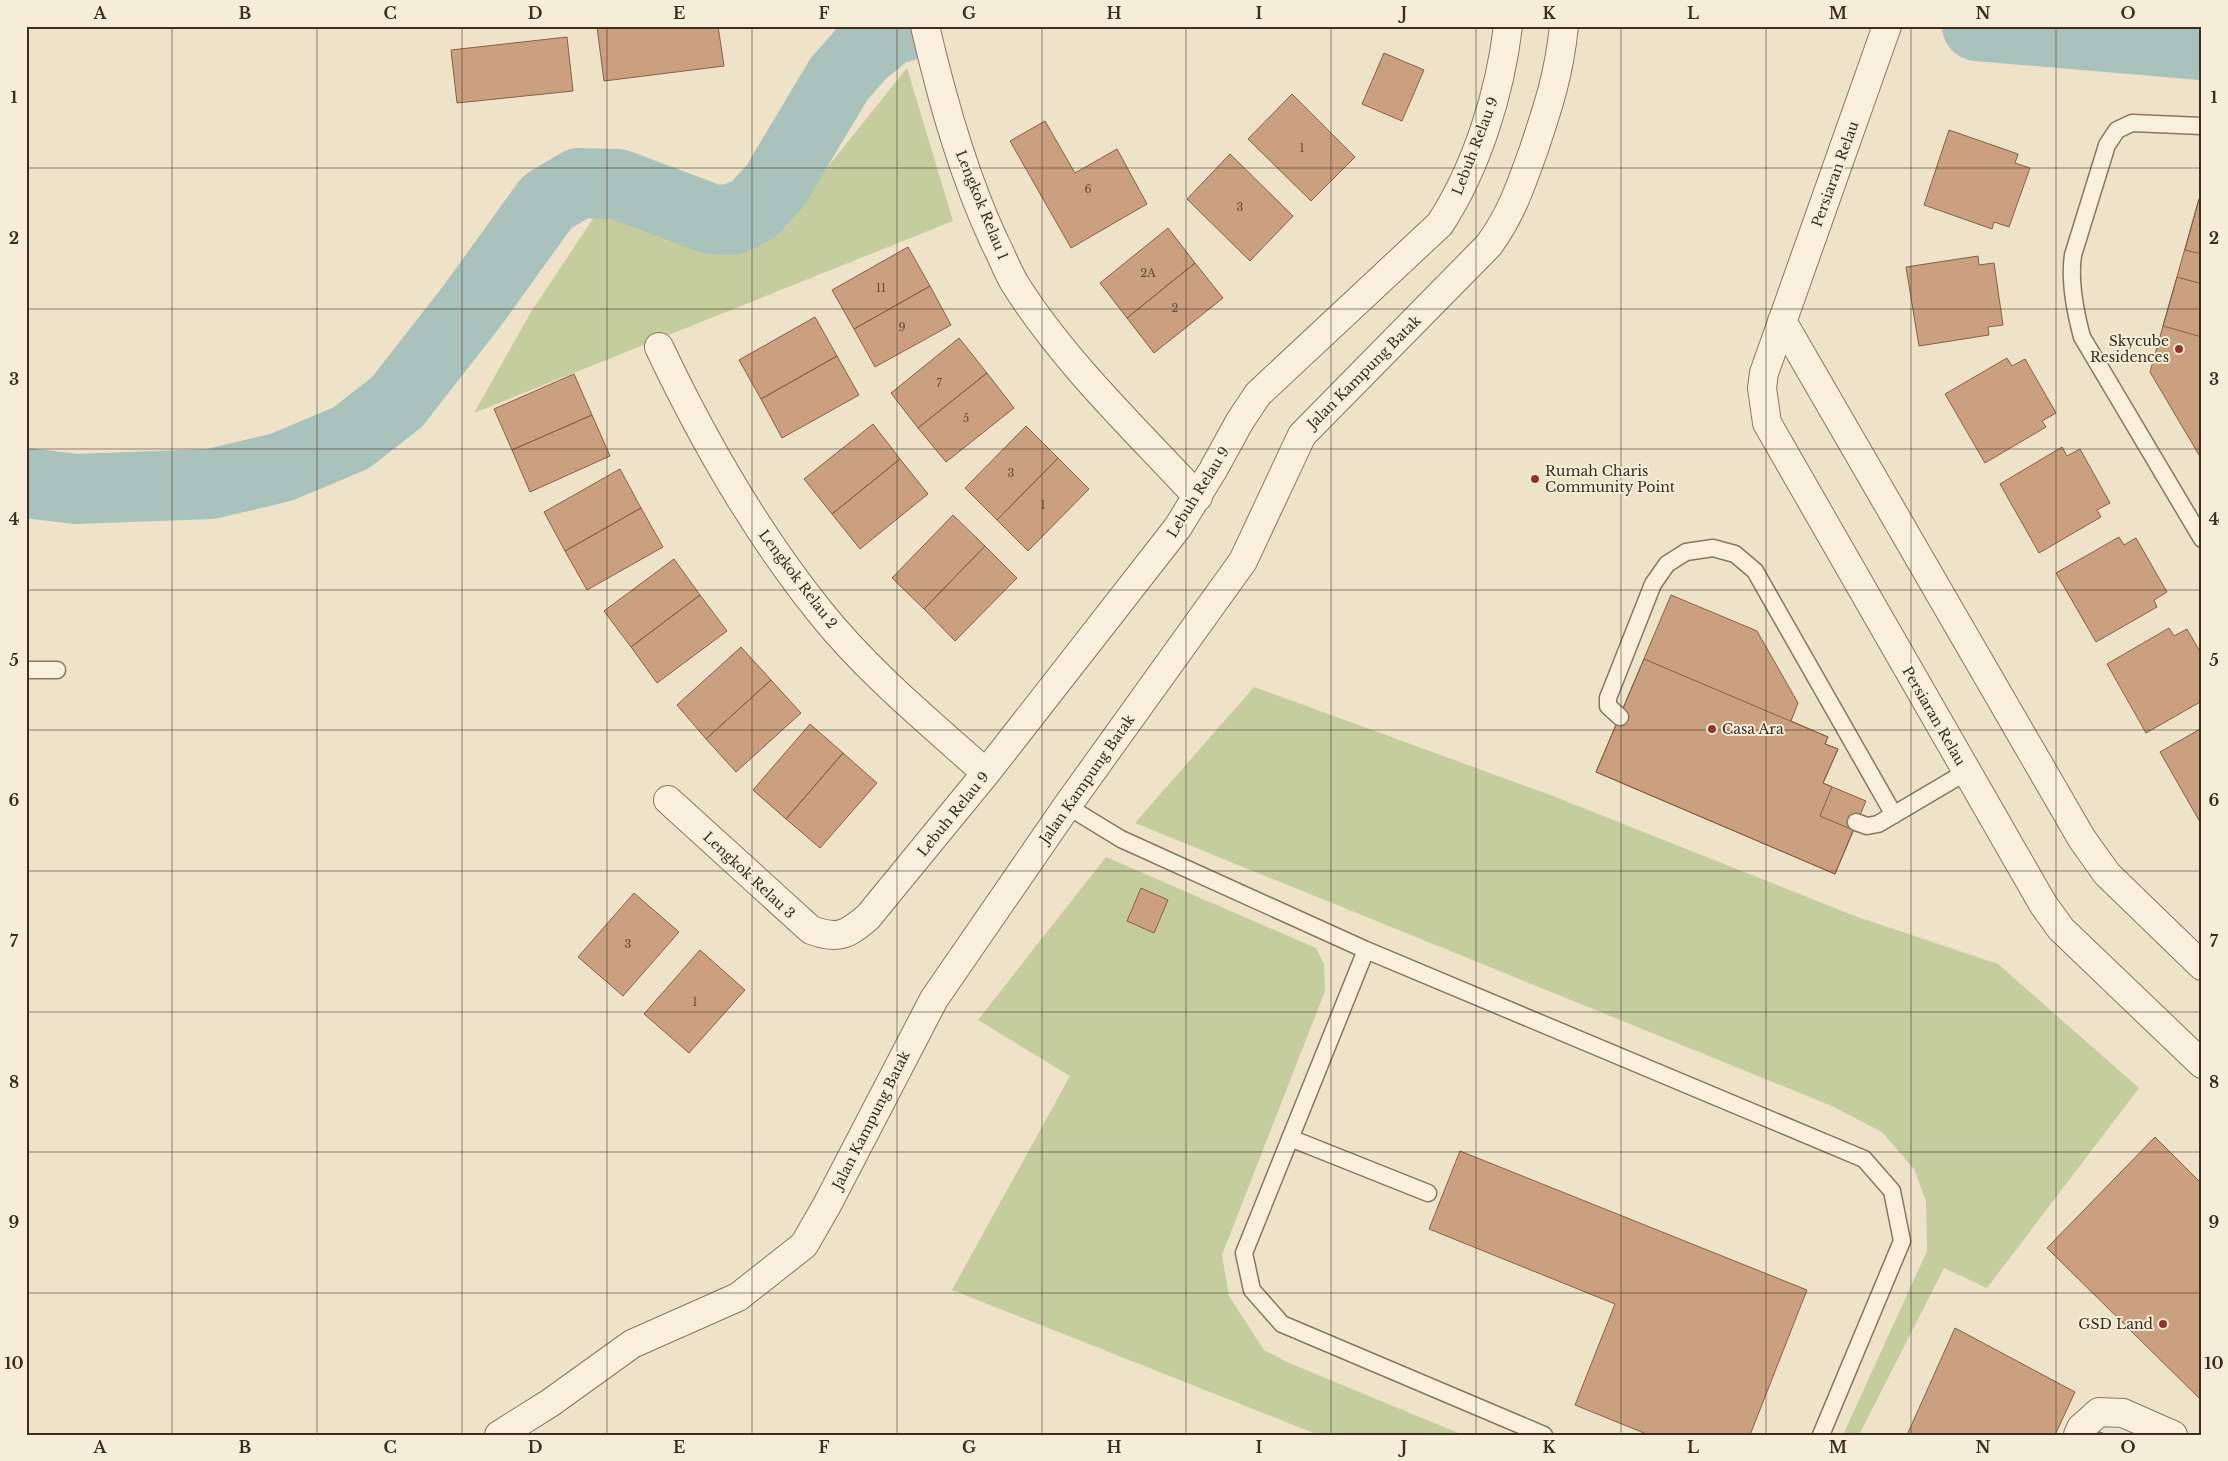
<svg xmlns="http://www.w3.org/2000/svg" width="2228" height="1461" font-family="'Libre Baskerville',serif">
<style>
.green{fill:#c5cc9d}
.lines{fill:none;stroke-linecap:round;stroke-linejoin:round}
.river{stroke:#a9c2bb;stroke-width:70}
.building{fill:#caa080;stroke:#886044}
.service-casing{stroke:#89765e;stroke-width:19}
.minor-casing{stroke:#89765e;stroke-width:30}
.service{stroke:#f8f0dc;stroke-width:16}
.minor{stroke:#f8f0dc;stroke-width:28}
.grid{fill:none;stroke:#3a2e21;stroke-width:1;stroke-opacity:0.55}
.poi-dot{fill:#973130;stroke:#f5edd8;stroke-width:2}
.labels{text-anchor:middle;stroke-width:4;stroke-linejoin:round;paint-order:stroke}
.number-label{font-size:11px;fill:#5e4a39}
.street-label{font-size:14px;fill:#3a2e21;stroke:#f5edd8}
.poi-label{font-size:14px;fill:#3a2e21;stroke:#f5edd8;text-anchor:end}
.neatline{fill:none;stroke:#3a2e21;stroke-width:2}
.grid-label{font-size:16px;text-anchor:middle;font-weight:bold;fill:#3a2e21}
</style>
<rect width="100%" height="100%" fill="#eee3c9"/>
<!-- green -->
<path class="green" d="M907,68L953,221L474,413L531,312L596,214L713,246L748,247L777,230Z
M1254,687L1553,796L1852,915L1998,964L2139,1088L1987,1288L1944,1268L1859,1435H1843L1927,1251L1926,1201L1914,1169L1882,1132L1832,1106L1135,823Z
M1106,857L1316,948L1324,964L1325,991L1222,1255L1229,1296L1264,1350L1289,1363L1463,1435H1319L952,1290L1070,1076L978,1020Z"/>
<g class="lines">
<!-- river -->
<path class="river" d="M1977,26L2202,45
M26,483L76,489L211,484L282,467L351,438L397,402L472,306L547,202L579,183L618,184L711,219L732,220L754,209L775,186L839,79L862,53L889,31L906,26"/>
</g>
<!-- building -->
<path class="building" d="M718,26L724,66L604,81L597,27Z
M567,37L573,91L457,103L451,50Z
M1384,53L1424,70L1402,121L1362,104Z
M1292,94L1355,157L1311,201L1248,139Z
M1045,121L1075,173L1117,149L1147,204L1071,248L1010,141Z
M1949,130L2018,154L2015,163L2030,168L2009,227L1994,222L1992,229L1924,205Z
M1230,154L1293,216L1250,261L1187,199Z
M2199,199L2202,200V460L2150,372Z
M2199,199L2202,200V254L2185,250Z
M1168,228L1195,263L1127,318L1100,283Z
M908,247L930,286L854,329L832,290Z
M1978,256L1979,265L1994,263L2003,325L1988,327L1989,335L1919,346L1906,267Z
M1195,263L1223,298L1154,353L1127,318Z
M2177,277L2202,284V337L2163,326Z
M930,286L951,325L875,367L854,329Z
M815,317L837,356L761,399L739,360Z
M959,338L987,373L918,428L891,393Z
M837,356L859,395L782,438L761,399Z
M2007,358L2012,366L2025,359L2056,413L2042,421L2046,427L1985,463L1945,394Z
M987,373L1014,408L946,462L918,428Z
M574,374L592,415L512,450L494,409Z
M592,415L610,456L530,492L512,450Z
M873,424L900,459L832,514L804,479Z
M1026,426L1058,458L997,520L965,488Z
M2062,447L2067,456L2080,449L2110,503L2097,510L2101,517L2039,553L2000,484Z
M1058,458L1089,489L1028,551L997,520Z
M900,459L928,494L860,549L832,514Z
M620,469L641,508L565,551L544,512Z
M641,508L663,547L587,590L565,551Z
M953,515L985,546L924,609L892,578Z
M2119,537L2124,545L2136,538L2167,592L2154,600L2157,607L2096,642L2056,573Z
M985,546L1017,578L955,641L924,609Z
M674,559L700,595L631,647L604,611Z
M700,595L727,631L657,683L631,647Z
M1671,595L1757,631L1798,703L1791,721L1828,737L1825,744L1838,749L1823,783L1866,801L1835,874L1596,772Z
M2169,628L2174,636L2187,629L2202,655V701L2146,733L2107,664Z
M741,647L771,680L706,739L677,705Z
M1644,659L1828,737L1825,744L1838,749L1823,783L1832,787L1820,816L1853,830L1835,874L1596,772Z
M771,680L801,713L736,772L706,739Z
M810,724L843,753L786,819L753,790Z
M2202,728V820L2200,822L2160,752Z
M843,753L877,783L820,848L786,819Z
M1141,888L1168,900L1154,933L1127,921Z
M634,893L679,932L623,996L578,957Z
M700,950L745,990L689,1053L644,1014Z
M2155,1137L2202,1184V1401L2047,1248Z
M1460,1151L1807,1290L1750,1435H1649L1575,1405L1615,1304L1429,1229Z
M1955,1328L2075,1392L2055,1435H1907Z
M2094,1430L2108,1435H2092Z"/>
<g class="lines">
<!-- service casing -->
<g class="service-casing">
<path id="service" d="M2202,126L2132,123L2117,130L2107,145L2073,255C2069,282 2075,311 2082,337L2202,539
M26,670H57
M1620,717L1608,706V698L1653,584L1667,564L1686,552L1713,548L1735,554L1755,571L1894,815
M1067,806L1121,839L1366,950
M1856,822L1867,826L1878,824L1966,772
M1290,1138L1428,1193
M1544,1435L1282,1324L1252,1290L1244,1253L1366,950L1864,1159L1892,1191L1902,1241L1821,1435"/>
</g>
<!-- minor casing -->
<g class="minor-casing">
<path id="minor" d="M925,26C942,99 963,175 995,243C1002,256 1007,271 1015,284C1065,363 1135,429 1198,497
M1887,26L1764,373L1762,388L1767,423L2043,904L2061,929L2202,1064
M1782,321L2082,839L2107,874L2202,966
M659,347C703,440 755,531 820,612C868,672 929,722 986,773
M668,800L811,930C838,940 847,935 868,917L986,773L1178,527L1213,470L1240,421L1258,394L1440,224C1477,167 1500,93 1508,26
M499,1435L550,1403L632,1344L738,1297L804,1245L827,1205L934,999L1067,806L1243,561L1302,435L1489,245C1512,213 1521,185 1534,149C1549,104 1559,74 1564,26
M2078,1435L2081,1428L2099,1412L2123,1413L2173,1435"/>
</g>
<!-- service -->
<use href="#service" class="service"/>
<!-- minor -->
<use href="#minor" class="minor"/>
</g>
<!-- grid -->
<path class="grid" d="M172,26V1435M317,26V1435M462,26V1435M607,26V1435M752,26V1435M897,26V1435M1042,26V1435M1186,26V1435M1331,26V1435M1476,26V1435M1621,26V1435M1766,26V1435M1911,26V1435M2056,26V1435M26,168H2202M26,309H2202M26,449H2202M26,590H2202M26,730H2202M26,871H2202M26,1012H2202M26,1152H2202M26,1293H2202"/>
<!-- markers -->
<g class="poi-dot">
<circle cx="2179" cy="349" r="5"/>
<circle cx="1535" cy="479" r="5"/>
<circle cx="1712" cy="729" r="5"/>
<circle cx="2163" cy="1324" r="5"/>
</g>
<g class="labels">
<!-- number labels -->
<g class="number-label">
<text x="1302" y="152">1</text>
<text x="1088" y="193">6</text>
<text x="1240" y="211">3</text>
<text x="1148" y="277">2A</text>
<text x="881" y="292">11</text>
<text x="1175" y="312">2</text>
<text x="902" y="331">9</text>
<text x="939" y="387">7</text>
<text x="966" y="422">5</text>
<text x="1011" y="477">3</text>
<text x="1043" y="509">1</text>
<text x="628" y="948">3</text>
<text x="695" y="1006">1</text>
</g>
<!-- street labels -->
<g class="street-label">
<text transform="translate(1475 146) rotate(-69)" y="5">Lebuh Relau 9</text>
<text transform="translate(1835 174) rotate(-70)" y="5">Persiaran Relau</text>
<text transform="translate(982 205) rotate(68)" y="5">Lengkok Relau 1</text>
<text transform="translate(1364 372) rotate(-45)" y="5">Jalan Kampung Batak</text>
<text transform="translate(1198 492) rotate(-58)" y="5">Lebuh Relau 9</text>
<text transform="translate(798 579) rotate(53)" y="5">Lengkok Relau 2</text>
<text transform="translate(1934 716) rotate(60)" y="5">Persiaran Relau</text>
<text transform="translate(1087 779) rotate(-55)" y="5">Jalan Kampung Batak</text>
<text transform="translate(953 814) rotate(-51)" y="5">Lebuh Relau 9</text>
<text transform="translate(749 875) rotate(43)" y="5">Lengkok Relau 3</text>
<text transform="translate(871 1120) rotate(-63)" y="5">Jalan Kampung Batak</text>
</g>
<!-- poi labels -->
<g class="poi-label">
<text x="2169" y="346">Skycube<tspan x="2169" dy="16">Residences</tspan></text>
<text x="1545" y="476" text-anchor="start">Rumah Charis<tspan x="1545" dy="16">Community Point</tspan></text>
<text x="1722" y="734" text-anchor="start">Casa Ara</text>
<text x="2153" y="1329">GSD Land</text>
</g>
</g>
<!-- border -->
<rect width="2228" height="1461" fill="none" stroke="#f5edd8" stroke-width="55"/>
<rect x="28" y="28" width="2172" height="1406" class="neatline"/>
<g class="grid-label">
<text x="100" y="19">A</text>
<text x="245" y="19">B</text>
<text x="390" y="19">C</text>
<text x="535" y="19">D</text>
<text x="679" y="19">E</text>
<text x="824" y="19">F</text>
<text x="969" y="19">G</text>
<text x="1114" y="19">H</text>
<text x="1259" y="19">I</text>
<text x="1404" y="19">J</text>
<text x="1549" y="19">K</text>
<text x="1693" y="19">L</text>
<text x="1838" y="19">M</text>
<text x="1983" y="19">N</text>
<text x="2128" y="19">O</text>
<text x="14" y="103">1</text>
<text x="2214" y="103">1</text>
<text x="14" y="244">2</text>
<text x="2214" y="244">2</text>
<text x="14" y="385">3</text>
<text x="2214" y="385">3</text>
<text x="14" y="525">4</text>
<text x="2214" y="525">4</text>
<text x="14" y="666">5</text>
<text x="2214" y="666">5</text>
<text x="14" y="806">6</text>
<text x="2214" y="806">6</text>
<text x="14" y="947">7</text>
<text x="2214" y="947">7</text>
<text x="14" y="1088">8</text>
<text x="2214" y="1088">8</text>
<text x="14" y="1228">9</text>
<text x="2214" y="1228">9</text>
<text x="14" y="1369">10</text>
<text x="2214" y="1369">10</text>
<text x="100" y="1453">A</text>
<text x="245" y="1453">B</text>
<text x="390" y="1453">C</text>
<text x="535" y="1453">D</text>
<text x="679" y="1453">E</text>
<text x="824" y="1453">F</text>
<text x="969" y="1453">G</text>
<text x="1114" y="1453">H</text>
<text x="1259" y="1453">I</text>
<text x="1404" y="1453">J</text>
<text x="1549" y="1453">K</text>
<text x="1693" y="1453">L</text>
<text x="1838" y="1453">M</text>
<text x="1983" y="1453">N</text>
<text x="2128" y="1453">O</text>
</g>
</svg>
